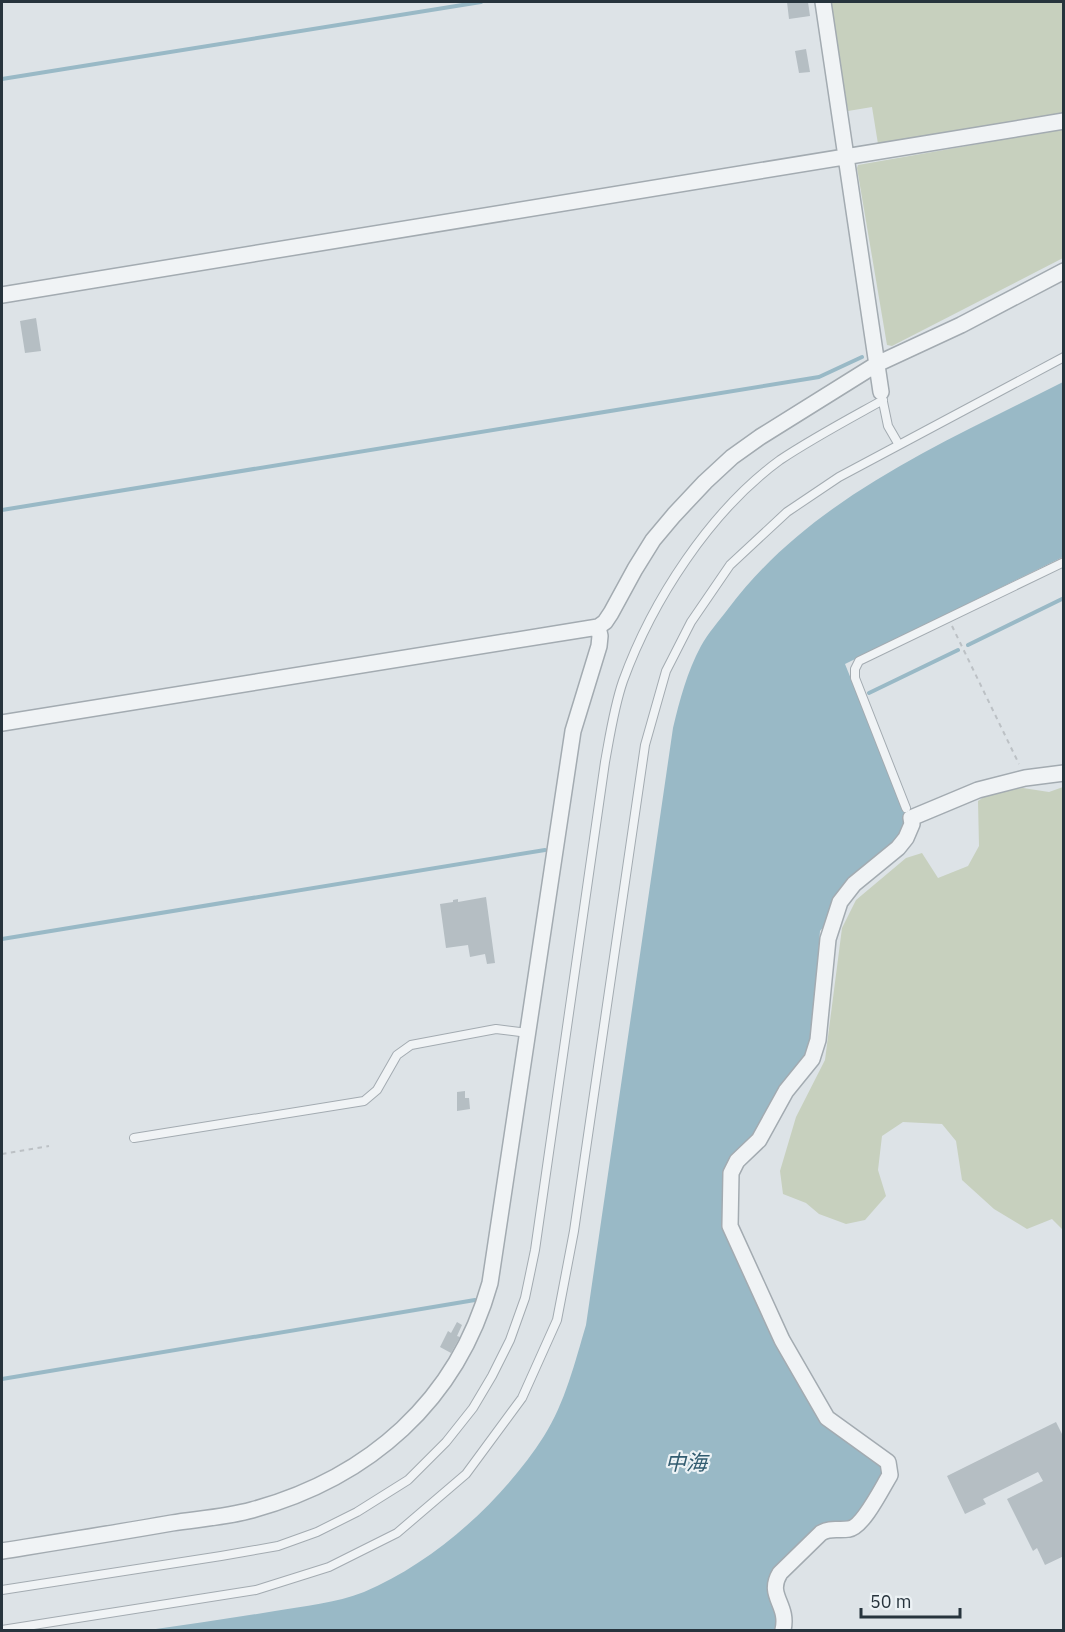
<svg xmlns="http://www.w3.org/2000/svg" width="1065" height="1632" font-family="'IBM Plex Sans','Noto Sans JP',sans-serif">
<style>
.green{fill:#c7d0be}
.water{fill:#99b9c6}
.lines{fill:none;stroke-linecap:round;stroke-linejoin:round}
.stream{stroke:#99b9c6;stroke-width:4}
.building{fill:#b5bec3}
.lane-casing{stroke:#a3abb1;stroke-width:10}
.street-casing{stroke:#a3abb1;stroke-width:18}
.path{stroke:#bcc1c5;stroke-width:2;stroke-dasharray:4.5 4.5;stroke-linecap:butt}
.lane{stroke:#f0f3f5;stroke-width:8}
.street{stroke:#f0f3f5;stroke-width:15}
.labels{text-anchor:middle;stroke-width:4.5;stroke-linejoin:round;paint-order:stroke}
.water-label{font-size:21px;font-style:italic;fill:#325c70;stroke:#ecf2f5}
</style>
<rect width="100%" height="100%" fill="#dde3e7"/>
<!-- green -->
<path class="green" d="M830,2H1063V114L878,144L872,107L848,111Z
M1063,129V258L892,346L887,345L857,168L858,165Z
M1063,787V1230L1052,1219L1027,1229L994,1209L962,1180L956,1141L942,1124L903,1122L882,1136L878,1170L886,1196L865,1220L846,1224L819,1214L806,1203L783,1194L780,1171L796,1117L825,1060L842,928L856,900L906,858L922,853L938,878L968,866L979,846L978,801L991,792L1023,788L1049,792Z"/>
<!-- water -->
<path class="water" d="M1063,382V557L845,664L904,811L907,825L820,931L811,1048L754,1138L732,1157L725,1169L723,1204L726,1231L823,1422L880,1460L884,1479L849,1525L830,1524L774,1573L782,1611L780,1630H149C191,1624 233,1618 275,1611C304,1606 336,1603 364,1592C435,1562 503,1500 544,1436C565,1403 575,1362 586,1325L673,728C680,699 687,672 701,646C708,633 719,621 728,609C811,498 943,443 1063,382Z"/>
<g class="lines">
<!-- stream -->
<path class="stream" d="M2,79L481,2
M2,510L819,377L862,357
M968,645L1064,598
M869,693L958,650
M2,939L545,850
M2,1379L475,1300"/>
</g>
<!-- building -->
<path class="building" d="M787,2H808L810,16L789,19Z
M806,49L810,72L799,73L795,51Z
M36,318L41,351L25,353L20,321Z
M486,897L495,963L487,964L485,954L470,957L468,945L446,948L440,904L453,902V900L458,899V902Z
M465,1091V1098H469L470,1109L457,1111V1092Z
M457,1322L462,1325L457,1336L460,1337L451,1353L440,1347L448,1331L451,1333Z
M1056,1422L1064,1438V1556L1045,1565L1037,1548L1033,1551L1007,1499L1043,1481L1038,1472L983,1499L986,1504L965,1514L947,1476Z"/>
<g class="lines">
<!-- lane casing -->
<g class="lane-casing">
<path id="lane" d="M882,397L888,426L899,445
M906,808L855,678V669L859,661L1064,562
M134,1138L364,1101L377,1090L397,1055L411,1045L496,1029L528,1033
M2,1590L221,1556L278,1546L317,1532L357,1512L408,1480L446,1442L473,1408L492,1376L510,1340L525,1298L535,1250L605,762C610,735 614,707 623,681C652,601 710,511 780,460C813,438 849,419 883,400
M2,1630L256,1590L329,1567L397,1533L466,1474L522,1398L557,1320L574,1231L645,745L666,671L691,622L730,565L787,512L839,477L1064,357"/>
</g>
<!-- street casing -->
<g class="street-casing">
<path id="street" d="M823,2L881,392
M2,295L1064,121
M2,723L598,627L605,622L611,613L635,569L653,540L674,515L705,482L732,457L760,437L877,364L961,325L1064,271
M2,1551C58,1542 115,1533 172,1523C198,1519 227,1517 252,1510C369,1478 457,1401 490,1283L573,731L599,646L600,636L598,627
M783,1630C789,1604 766,1596 780,1573L821,1533C831,1527 838,1531 849,1529C863,1527 882,1488 890,1475L888,1462L827,1418L782,1340L730,1226L731,1173L737,1161L759,1140L786,1091L812,1059L818,1040L828,939L840,902L854,884L898,848L906,838L912,824L911,818L978,790L1025,778L1064,773"/>
</g>
<!-- path -->
<path class="path" d="M952,626L1019,764
M2,1154L49,1146"/>
<!-- lane -->
<use href="#lane" class="lane"/>
<!-- street -->
<use href="#street" class="street"/>
</g>
<g class="labels">
<!-- water labels -->
<g class="water-label">
<text x="686" y="1470">中海</text>
</g>
</g>
<!-- border -->
<rect width="1065" height="1632" fill="none" stroke="#27343d" stroke-width="6"/>
<!-- scale -->
<path d="M861 1608v9h99v-9" fill="none" stroke="#27343d" stroke-width="3"/>
<text x="870" y="1608" font-size="18" fill="#27343d" stroke="#ecf2f5" stroke-width="4.5" paint-order="stroke">50 m</text>
</svg>
